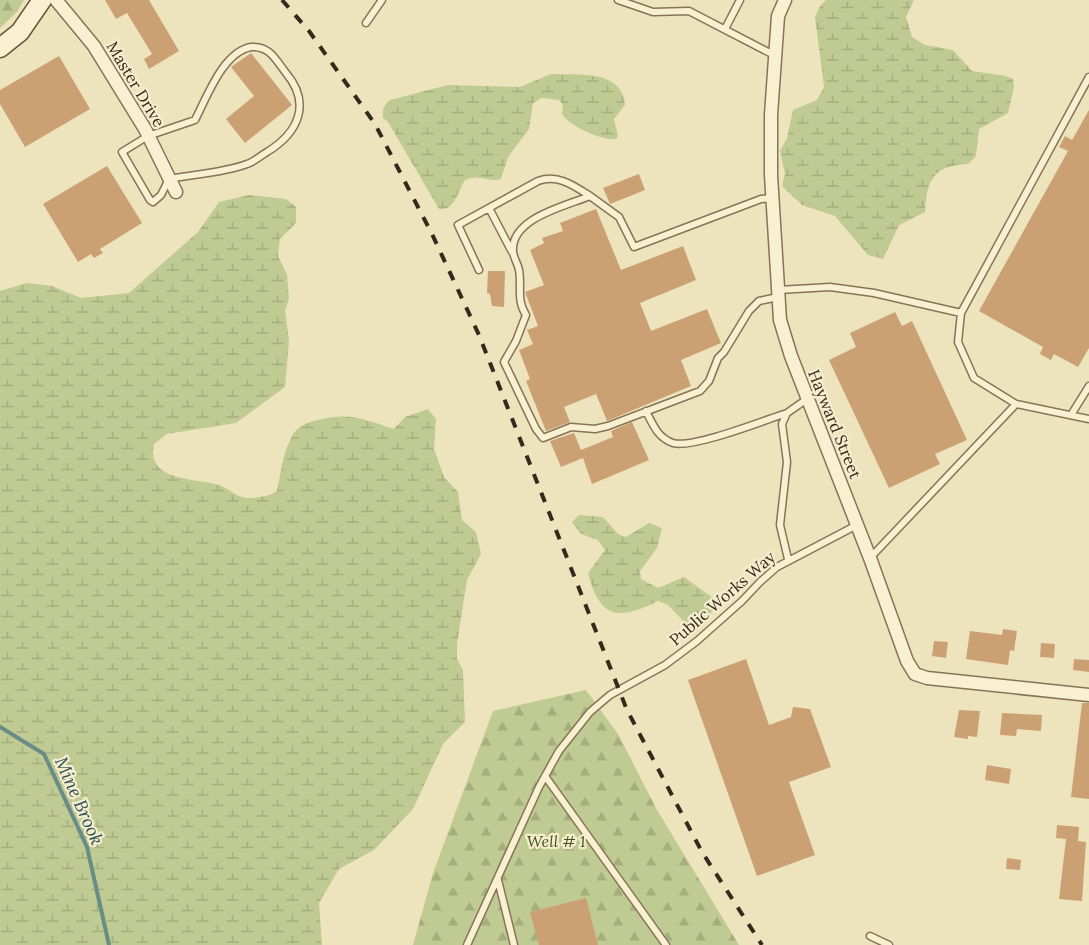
<svg xmlns="http://www.w3.org/2000/svg" width="1089" height="945" font-family="Lora,serif">
<style>
.forest{fill:url(#forest-firs)}
.wetland{fill:url(#wetland-marsh)}
.lines{fill:none;stroke-linecap:round;stroke-linejoin:round}
.stream{stroke:#698c87;stroke-width:4}
.building{fill:#cba174}
.lane-casing{stroke:#857457;stroke-width:9}
.street-casing{stroke:#857457;stroke-width:15}
.secondary-casing{stroke:#67553a;stroke-width:21}
.lane{stroke:#f8f0d1;stroke-width:6}
.street{stroke:#f8f0d1;stroke-width:12}
.secondary{stroke:#f8f0d1;stroke-width:18}
.rail{stroke:#342a1c;stroke-width:4;stroke-dasharray:10 10;stroke-linecap:butt}
.labels{text-anchor:middle;stroke-width:4.5;stroke-linejoin:round;paint-order:stroke}
.street-label{font-size:16px;fill:#342a1c;stroke:#f5edcd}
.park-label{font-size:16px;font-style:italic;fill:#415122;stroke:#f5edcd}
.water-label{font-size:18px;font-style:italic;fill:#2b5354;stroke:#f5edcd}
</style>
<defs>
<pattern id="forest-firs" width="22" height="20" patternUnits="userSpaceOnUse" patternTransform="scale(1.5)"><rect width="22" height="20" fill="#bfcb92"/><path d="M5 1l3.5 6h-7zM16 11l3.5 6h-7z" fill="#a5ae7d"/></pattern>
<pattern id="wetland-marsh" width="20" height="14" patternUnits="userSpaceOnUse" patternTransform="scale(1.5)"><rect width="20" height="14" fill="#bfcb92"/><path d="M1 5h8M5 5V1M11 12h8M15 12V8" fill="none" stroke="#a5ae7d"/></pattern>
</defs>
<rect width="100%" height="100%" fill="#ede4be"/>
<!-- forest -->
<path class="forest" d="M0,0H24L17,12L0,28Z
M586,690L618,734L657,810L739,945H413L433,873L493,711Z"/>
<!-- wetland -->
<path class="wetland" d="M826,0H914L906,17L912,37L925,45L953,50L972,71L1006,76L1013,79L1014,87L1008,113L979,129L976,156L968,164C933,166 927,179 925,212L899,225L883,259L868,255L835,216L802,205L782,186L785,174L780,151L787,138L793,110L817,100L824,87L815,17L820,6Z
M551,74C577,75 623,69 625,105L614,119L618,136L616,139C601,141 570,126 562,114L563,105L559,100L542,98L533,103L529,129L508,157L501,179C486,183 482,173 465,180C458,191 454,212 439,209L388,122L383,118C382,110 384,105 390,100L448,85L520,87Z
M249,195L286,199L296,207V223L280,239L278,256L287,275L289,299L285,310L289,341L285,387L236,423L167,434L154,444C146,480 191,478 215,484C234,489 237,502 259,497C266,496 271,495 277,491C281,472 283,450 294,433C299,425 309,422 318,420C350,412 363,419 394,429L405,417L428,409L436,419L434,449L444,477L458,492L462,520L476,532L481,554L467,580L457,644V659L463,670L465,722L443,744L413,809L374,850L339,869L319,903L322,945H0V291L27,283L52,286L81,298L129,293L198,232L219,202Z
M579,515L603,517L618,534L626,537L649,523L662,528L657,548L640,571L641,579L658,588L684,577L713,598L715,607L709,616L686,624L668,605L658,601C618,621 600,619 588,573L605,550L598,540L581,534L572,522Z"/>
<g class="lines">
<!-- stream -->
<path class="stream" d="M0,727L44,754L87,847L109,945"/>
</g>
<!-- building -->
<path class="building" d="M105,0H149L179,51L149,69L144,59L152,54L127,13L116,19Z
M251,53L292,105L245,143L226,119L254,96L231,67Z
M59,56L90,109L25,147L0,104V90Z
M1089,110V348L1078,367L1054,354L1051,360L1040,354L1043,347L979,311L1068,151L1059,147L1065,136L1072,140Z
M107,166L142,223L100,249L103,253L94,258L91,254L78,262L43,204Z
M639,174L645,190L610,204L603,188Z
M596,209L621,270L683,246L696,280L640,303L651,331L707,309L721,343L681,360L691,386L607,421L596,394L564,407L570,422L546,431L526,381L530,379L519,350L533,344L527,330L538,326L525,292L544,285L530,250L544,243L542,238L563,231L560,223Z
M488,271H505L504,307L492,306L490,294L487,293Z
M895,312L902,326L912,321L967,440L935,454L940,464L889,488L829,360L856,347L850,333Z
M632,422L649,460L592,484L583,458L561,467L550,441L574,433L581,450L613,437L611,431Z
M1003,629L1017,631L1014,651L1010,650L1008,665L966,659L970,631L1002,635Z
M934,641L948,642L946,658L932,656Z
M1041,643L1055,644L1054,658L1040,657Z
M746,659L769,725L791,717L793,707L810,709L831,767L789,782L815,855L757,876L688,680Z
M1074,659L1089,660V672L1073,670Z
M1082,703H1089V799L1071,797Z
M959,710L980,711L977,737L968,736V739L954,737Z
M1002,713L1042,715L1041,731L1017,729L1016,736L1000,735Z
M987,765L1011,769L1009,784L985,780Z
M1057,825L1079,827L1078,841L1086,842L1082,901L1059,899L1066,839L1056,838Z
M1007,858L1021,860L1020,870L1006,869Z
M586,898L598,945H539L530,912Z"/>
<g class="lines">
<!-- lane casing -->
<g class="lane-casing">
<path id="lane" d="M618,0L653,12L689,11L774,55
M366,23L382,0
M725,29L740,0
M251,47C270,46 275,59 286,73C312,104 298,133 267,152C260,156 254,162 247,164C223,173 195,174 169,179L161,195L153,202L150,200L122,152L148,136L195,120C207,97 223,52 251,47Z
M772,198L761,199L634,247L619,217L590,196C566,206 510,218 513,252C514,259 518,264 519,270C522,286 516,300 526,315L516,341L504,362L536,429L543,438L571,427L595,429L608,426L700,391L709,381L718,358L724,352L749,311L759,301L778,297
M489,208L512,252
M479,270L458,225L538,181C558,174 573,185 590,196
M778,290L830,287L874,293L961,313L1089,77
M961,313L958,342L974,378L1016,404L1089,419
M646,411C653,425 658,438 673,443C692,449 765,420 787,413
M1071,415L1089,386
M870,558L1016,404
M788,559L780,525L787,462L782,424L787,413L807,399
M545,776L666,945
M498,880L514,945
M870,936L889,945
M467,945L539,787L559,751L590,712L610,695L665,665L697,641L742,601L760,582L777,567L857,525"/>
</g>
<!-- street casing -->
<g class="street-casing">
<path id="street" d="M56,0L94,46L145,129L176,192
M785,0L778,16L771,115V175L780,320L791,356L870,558L907,661L915,674L927,678L1089,695"/>
</g>
<!-- secondary casing -->
<g class="secondary-casing">
<path id="secondary" d="M0,48L20,32L42,0"/>
</g>
<!-- lane -->
<use href="#lane" class="lane"/>
<!-- street -->
<use href="#street" class="street"/>
<!-- secondary -->
<use href="#secondary" class="secondary"/>
<!-- rail -->
<path class="rail" d="M282,0L309,31L375,124L432,234L479,335L627,710L702,852L762,945"/>
</g>
<g class="labels">
<!-- street labels -->
<g class="street-label">
<text transform="translate(136 84) rotate(59)" y="6">Master Drive</text>
<text transform="translate(835 424) rotate(68)" y="6">Hayward Street</text>
<text transform="translate(722 598) rotate(-41)" y="6">Public Works Way</text>
</g>
<!-- park labels -->
<g class="park-label">
<text x="556" y="847">Well # 1</text>
</g>
<!-- water labels -->
<g class="water-label">
<text transform="translate(79 801) rotate(66)" y="6">Mine Brook</text>
</g>
</g>
</svg>
